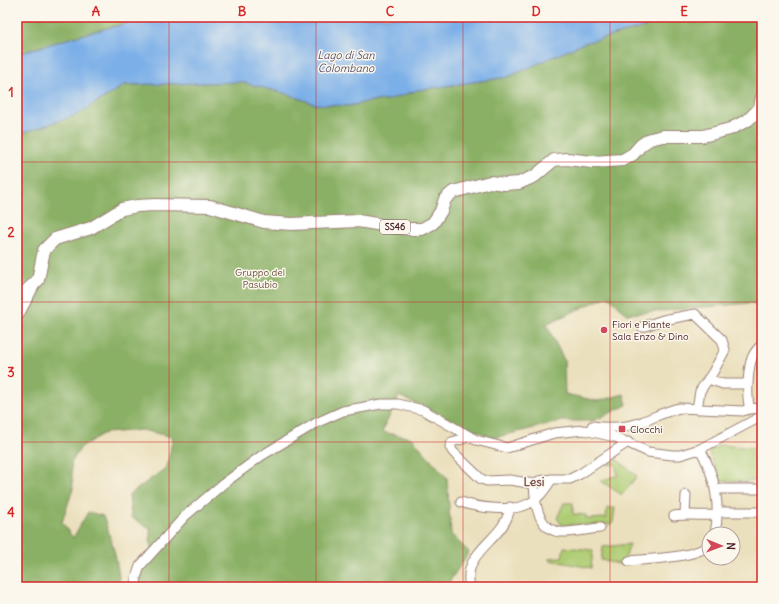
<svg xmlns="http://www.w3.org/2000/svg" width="779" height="604" font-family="Delius,sans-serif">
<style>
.green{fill:#aecc73;stroke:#7c764f}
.forest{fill:#8ab065;stroke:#6a6848}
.water{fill:#7aafe8;stroke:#62678a}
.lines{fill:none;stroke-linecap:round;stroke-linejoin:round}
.minor-casing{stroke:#9a8074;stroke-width:11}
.major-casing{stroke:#9a8074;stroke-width:14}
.minor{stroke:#fff;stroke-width:9}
.major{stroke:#fff;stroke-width:12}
.grid{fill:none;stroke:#d62828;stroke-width:1;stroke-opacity:0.55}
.poi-dot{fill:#d1495b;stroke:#fbf7ec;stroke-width:1.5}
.labels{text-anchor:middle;stroke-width:3;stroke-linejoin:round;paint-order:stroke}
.shield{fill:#fbf7ec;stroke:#7f6065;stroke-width:1}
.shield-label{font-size:9px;font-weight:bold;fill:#4a1f2b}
.park-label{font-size:10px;fill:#685341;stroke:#fbf7ec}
.poi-label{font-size:10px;fill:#4a1f2b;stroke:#fbf7ec;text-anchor:start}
.water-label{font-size:11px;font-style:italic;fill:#5b516d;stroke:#fbf7ec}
.quarter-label{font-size:12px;font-weight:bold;fill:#7e5351;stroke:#fbf7ec}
.neatline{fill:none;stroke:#d62828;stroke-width:1.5}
.grid-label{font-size:13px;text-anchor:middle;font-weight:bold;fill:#d62828}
</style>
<rect width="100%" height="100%" fill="#fbf7ec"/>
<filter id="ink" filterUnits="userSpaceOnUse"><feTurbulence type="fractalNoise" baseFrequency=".025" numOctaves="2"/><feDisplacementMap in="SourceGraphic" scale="8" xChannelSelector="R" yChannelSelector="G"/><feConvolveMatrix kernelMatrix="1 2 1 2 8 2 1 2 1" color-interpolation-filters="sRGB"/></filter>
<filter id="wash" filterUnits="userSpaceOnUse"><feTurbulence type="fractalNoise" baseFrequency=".012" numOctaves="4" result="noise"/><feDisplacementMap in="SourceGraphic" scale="16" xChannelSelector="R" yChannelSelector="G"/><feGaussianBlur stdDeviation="0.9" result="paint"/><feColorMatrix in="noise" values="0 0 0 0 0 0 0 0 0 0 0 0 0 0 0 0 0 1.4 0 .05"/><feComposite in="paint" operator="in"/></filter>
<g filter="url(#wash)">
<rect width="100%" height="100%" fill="#ebe0bd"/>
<!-- green -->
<path class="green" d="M720,445L762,449V481H720L709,451Z
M615,458L637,476L622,495L601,481L618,475L615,464L607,465Z
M564,503H573V514L586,515V519L606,518L607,508H615L613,522L610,524L562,525L557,518Z
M630,544L623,565L601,560L603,547Z
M564,547L593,550L591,568L549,560V558L562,557Z"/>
<!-- forest -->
<path class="forest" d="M17,17H153L88,33L17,54Z
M673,17H762V306L751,303L626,314L608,296L546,324L564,360L565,394L598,401L624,394L627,405L593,421H563L493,438L399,396L382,432L412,438L447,478L451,534L469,552L446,587H129L151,558L150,529L131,517L129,495L167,467L173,437L142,430L104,433L81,447L71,463L73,489L62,522L73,538L88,512L103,516C112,540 118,562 120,587H17V135L76,115L125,85L242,82L287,94L315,104L349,106L371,101L388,100L418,90L508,77L584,43L671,20Z"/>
<!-- water -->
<path class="water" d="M153,17H673L671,20L584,43L508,77L418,90L388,100L371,101L349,106L315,104L287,94L242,82L125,85L76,115L17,135V54L88,33Z"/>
</g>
<g filter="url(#ink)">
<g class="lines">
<!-- minor casing -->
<g class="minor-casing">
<path id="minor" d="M19,315L35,285
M642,327L663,320L695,314L722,340L725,350L713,372L700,391L697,409
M708,379L723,384H748
M750,409C746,398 748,369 752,358C754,353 758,348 762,345
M592,426C607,428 624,428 639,423C653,418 665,411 680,408L743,411L750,409L762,408
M469,437L452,442L450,447L453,452L481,479L487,481L510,480L534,484
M700,449C715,476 721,503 715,534
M552,479L539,481L534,484C535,502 537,529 560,532C570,533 589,529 600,528
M716,489H762
M461,502C477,508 513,512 528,504C539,499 545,489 552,479H570L580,474L628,442
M717,512H762
M685,514L686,495
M674,516C688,514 703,516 717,515
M629,561C649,559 695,558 709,545
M137,587L136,578L140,566L185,516L223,484L261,456L316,423L343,411L381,404H398L423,410L476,440L507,448L554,433L584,430L615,437L648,452L672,455H680L700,449L762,416
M470,587C461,550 506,540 510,507"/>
</g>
<!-- major casing -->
<g class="major-casing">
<path id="major" d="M17,293L25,292L38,280L44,250L55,239L91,228L122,209L137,206L154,205L210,206L264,222L291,224L358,221L407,229H422L433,223L441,211L445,199L453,192L490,182L505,184L519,183L535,176L554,160L567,159L592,162L623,160L633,154L641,145L650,139L663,136H703L730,129L748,120L760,108L762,97"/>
</g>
<!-- minor -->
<use href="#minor" class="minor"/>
<!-- major -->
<use href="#major" class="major"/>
</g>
</g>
<!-- grid -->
<path class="grid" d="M169,17V587M316,17V587M463,17V587M610,17V587M17,162H762M17,302H762M17,442H762"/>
<!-- markers -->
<g class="poi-dot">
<circle cx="604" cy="330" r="4"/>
<rect x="618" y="425" width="8" height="8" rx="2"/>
</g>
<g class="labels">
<!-- shield labels -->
<rect class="shield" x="380" y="220" width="30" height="14" rx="3"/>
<g class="shield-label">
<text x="395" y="230">SS46</text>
</g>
<!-- park labels -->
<g class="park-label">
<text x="260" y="276">Gruppo del<tspan x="260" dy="12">Pasubio</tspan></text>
</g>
<!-- poi labels -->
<g class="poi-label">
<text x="612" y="328">Fiori e Piante<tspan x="612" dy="12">Sala Enzo &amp; Dino</tspan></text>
<text x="630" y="433">Clocchi</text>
</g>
<!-- water labels -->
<g class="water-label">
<text x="346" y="59">Lago di San<tspan x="346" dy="13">Colombano</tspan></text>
</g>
<!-- quarter labels -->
<g class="quarter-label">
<text x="534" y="486">Lesi</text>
</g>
</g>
<!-- margin -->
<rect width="779" height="604" fill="none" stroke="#fbf7ec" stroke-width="44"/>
<!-- north arrow -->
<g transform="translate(721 546) rotate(91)"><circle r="19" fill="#fbf7ec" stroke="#b4a19f"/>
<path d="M0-3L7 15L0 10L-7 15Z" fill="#d1495b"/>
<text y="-6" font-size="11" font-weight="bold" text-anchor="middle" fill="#4a1f2b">N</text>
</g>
<rect x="22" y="22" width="735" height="560" class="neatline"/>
<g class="grid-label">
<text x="96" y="16">A</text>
<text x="242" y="16">B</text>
<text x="390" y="16">C</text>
<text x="536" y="16">D</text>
<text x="684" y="16">E</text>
<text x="11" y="97">1</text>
<text x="11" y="237">2</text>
<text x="11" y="377">3</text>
<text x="11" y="517">4</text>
</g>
</svg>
